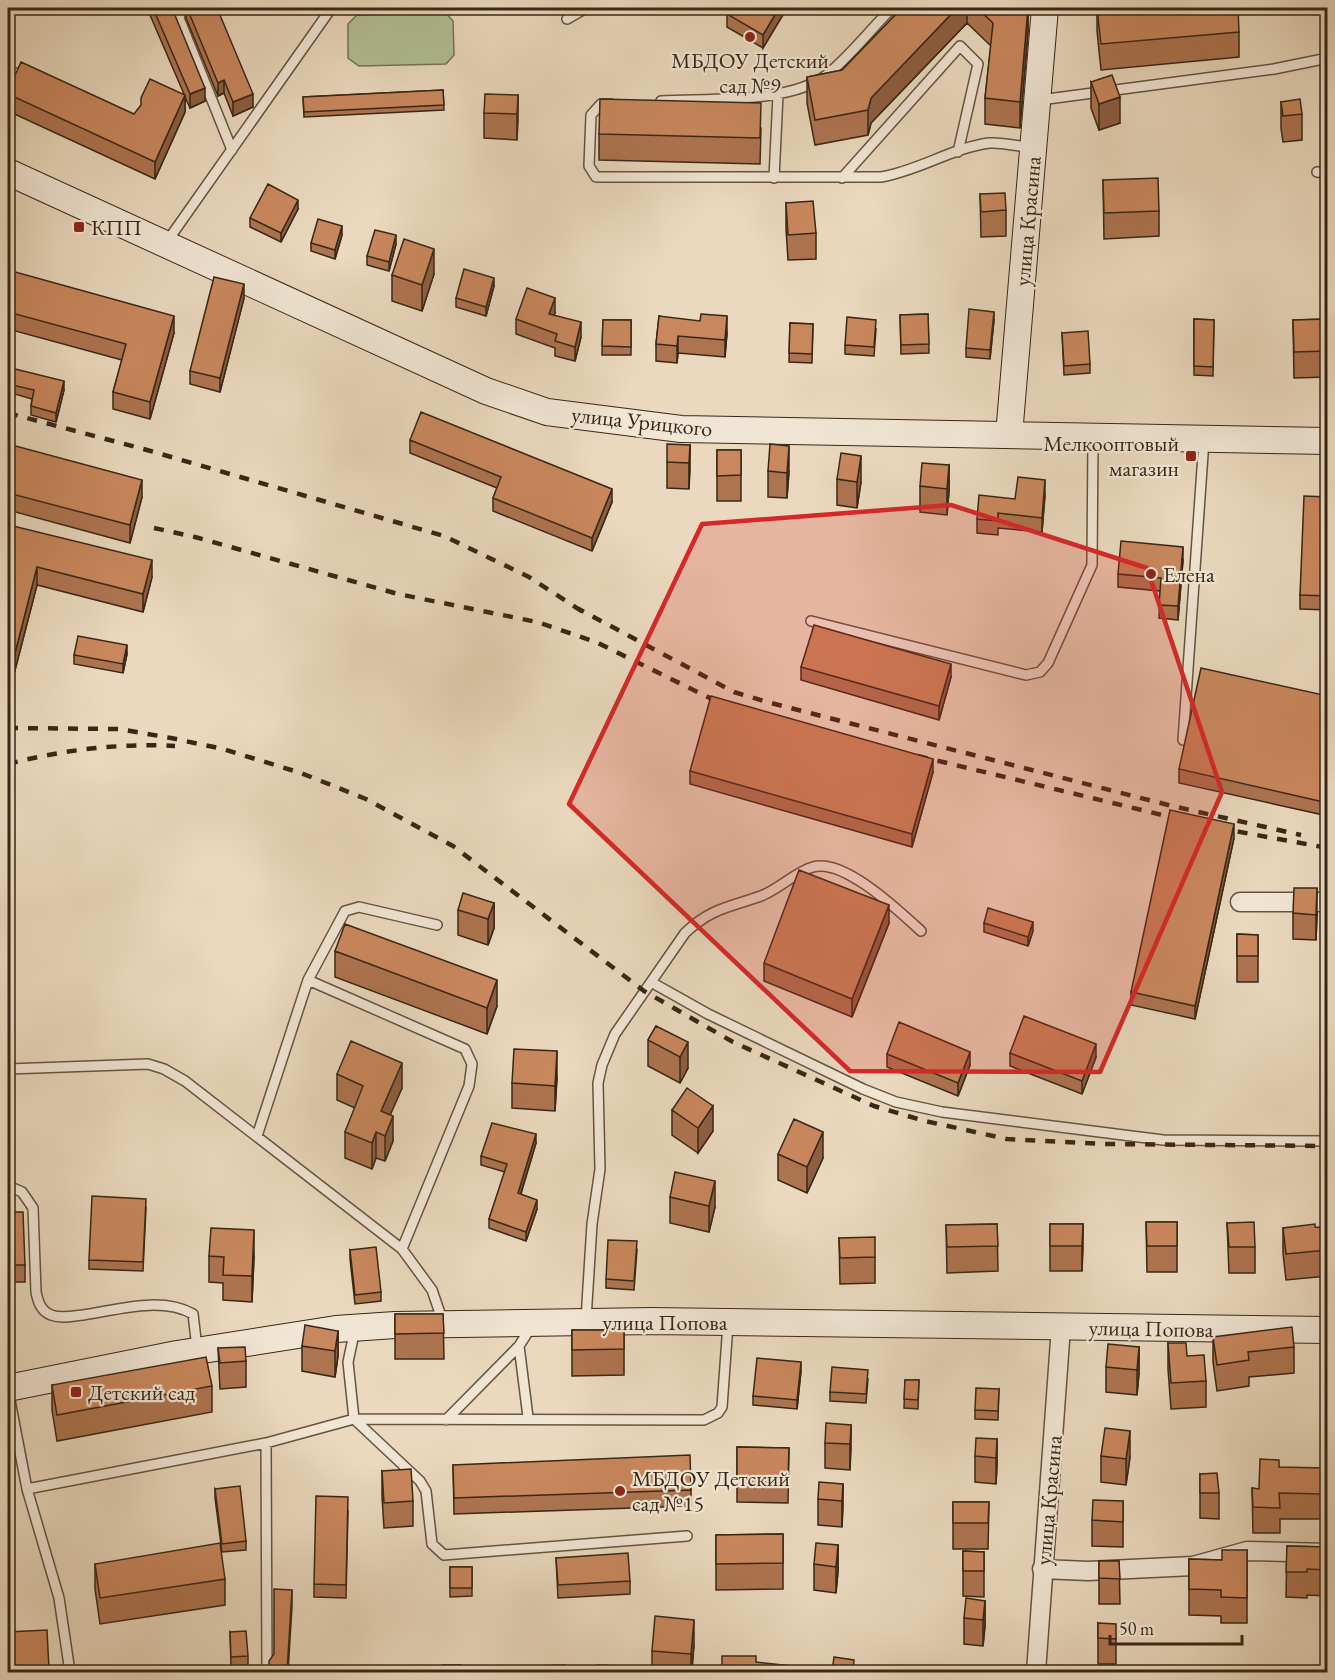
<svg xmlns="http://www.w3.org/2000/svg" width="1335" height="1680" font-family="'EB Garamond',serif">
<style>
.green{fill:#b2c095;stroke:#757456;stroke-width:1.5}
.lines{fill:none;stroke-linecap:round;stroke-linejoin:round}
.lane-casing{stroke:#645440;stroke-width:12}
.street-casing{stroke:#645440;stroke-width:21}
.secondary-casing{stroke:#382716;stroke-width:28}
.lane{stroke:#f1e6d5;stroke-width:9}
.street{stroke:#f1e6d5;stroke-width:18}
.secondary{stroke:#f1e6d5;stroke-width:26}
.rail{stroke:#382716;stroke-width:4.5;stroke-dasharray:10 10;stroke-linecap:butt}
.wall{fill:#ad7450;stroke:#382716;stroke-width:1.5}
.shaded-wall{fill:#8d5e41;stroke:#382716;stroke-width:1.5}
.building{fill:#c9875d;stroke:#382716;stroke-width:1.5}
.marked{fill:#d62828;fill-opacity:0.2;stroke:#d62828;stroke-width:4.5;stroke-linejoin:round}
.poi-dot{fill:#8f2418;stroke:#f1e6d5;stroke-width:2}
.labels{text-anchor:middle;stroke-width:4.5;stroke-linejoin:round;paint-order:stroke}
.poi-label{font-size:22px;fill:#382716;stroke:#f1e6d5;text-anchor:start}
.street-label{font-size:22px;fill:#382716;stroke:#f1e6d5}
</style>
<rect width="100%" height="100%" fill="#ead9be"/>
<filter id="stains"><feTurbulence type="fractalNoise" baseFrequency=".00333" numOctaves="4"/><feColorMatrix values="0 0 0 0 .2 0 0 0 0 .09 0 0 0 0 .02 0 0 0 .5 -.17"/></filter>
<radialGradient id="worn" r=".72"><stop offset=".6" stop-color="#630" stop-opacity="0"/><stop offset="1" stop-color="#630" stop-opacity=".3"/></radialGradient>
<!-- green -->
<path class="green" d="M445,12L453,21L454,55L446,64L359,66L348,58V24L357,15Z"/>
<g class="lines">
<!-- lane casing -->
<g class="lane-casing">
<path id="lane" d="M182,8L179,18L232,150
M567,19L586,8
M8,76L22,72L27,74
M1040,100L1274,69L1328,58
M661,101C708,98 791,104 828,74C851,55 871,29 892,8
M611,104H601L591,115L589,166L596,177H881C918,171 952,148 989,143C1002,142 1018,146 1031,148
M1317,172L1328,173
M774,178L778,95
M842,178L960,46L978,64L958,152
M166,243L330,10L339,8
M811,621L1026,675L1040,672L1048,663L1092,565L1093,439
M1183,740L1204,440
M651,982L708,1014L863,1089L896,1102L942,1112L1163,1140L1328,1141
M8,1069L148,1064L164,1069L185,1081L402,1249L432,1290L443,1322
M257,1136L308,980
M8,1186L22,1192L33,1208L36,1292C38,1302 41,1311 51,1315C61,1319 73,1316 83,1315C117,1310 161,1296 193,1314L197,1348
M402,1249L469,1086L472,1064L465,1049L308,980L345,911L359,907L437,925
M586,1319L592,1224L600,1169L598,1083L602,1065L615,1034L685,933C711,908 730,907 761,896C779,889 797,871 813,867C844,858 899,911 921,931
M355,1329L348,1362L354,1419L704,1420L718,1413L722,1407L728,1324
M519,1346L528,1417
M8,1390L27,1489L59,1598L70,1672
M446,1420L519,1346L531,1327
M266,1443L267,1672
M27,1489L266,1443L354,1419L420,1481L426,1491L432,1544L444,1555L687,1536"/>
</g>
<!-- street casing -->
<g class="street-casing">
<path id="street" d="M1240,902H1328
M1042,1569L1088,1571L1193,1566L1247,1551L1328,1553
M1036,1672L1061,1327"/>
</g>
<!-- secondary casing -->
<g class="secondary-casing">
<path id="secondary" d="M8,172L486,391L547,412L681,429L1328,441
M1009,435L1045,8
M8,1388L177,1354L336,1329L395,1325L652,1321L1328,1330"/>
</g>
<!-- lane -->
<use href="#lane" class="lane"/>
<!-- street -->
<use href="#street" class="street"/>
<!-- secondary -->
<use href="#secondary" class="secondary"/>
<!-- rail -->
<path class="rail" d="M8,413L147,450L444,536L529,577L583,612
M154,528L195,537L398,594L537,622L596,642L726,706
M575,607L734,692L767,702L1172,806L1301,835
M8,728L119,729L171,738L223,749L301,773L366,799L453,846L644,991L733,1042L874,1106L925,1121L1007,1139L1103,1144L1328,1146
M918,756L1183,820
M8,764C62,750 119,743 175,746
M1218,828L1328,848"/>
</g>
<!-- wall -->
<path class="wall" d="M116,8H129L128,12Z
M147,8H172L205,101L190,108L185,97V112L155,179L8,111V91L134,114L184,94Z
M186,8H217L253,107L233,116L224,93L218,96L186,18Z
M731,8H787L763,48L727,27V14Z
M902,8H1028V31L1020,128L985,124V98L991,46L967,23L871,123L868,135L815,145L807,103V77L842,70Z
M1097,8L1239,32V57L1101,70L1097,31Z
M1325,8H1328V26H1326Z
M1091,82L1120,123L1099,130L1091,108Z
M443,90L444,110L304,117L303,97Z
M518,95L517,140L484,138V113Z
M1281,102L1302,114V140L1283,142L1281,128Z
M761,128L760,164L599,160V134Z
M1326,163H1328V194L1326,189Z
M1103,180L1159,211V236L1104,239Z
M980,194L1006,210V236L981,237Z
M786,203L816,233V259L788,260L786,229Z
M298,209L281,242L250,227V218Z
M342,235L335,259L311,251V243Z
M396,244L389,271L367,265V256Z
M8,270L174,333L150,419L113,409V392L122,360L8,329Z
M434,274L422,311L392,301V275Z
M494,286L486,316L456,307V298Z
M244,298L220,392L190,384V371Z
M555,313L554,315L581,337L575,361L555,356V348L516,334V319Z
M928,314L929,353L901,354L900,315Z
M659,316L727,333L725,357L678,353L677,363L656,361V344Z
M1194,319L1214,320L1213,376L1194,375Z
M1328,319V377L1294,378L1293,320Z
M603,320H631V355H602Z
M994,320L990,359L966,357V348Z
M790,323L813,324L812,363L789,362Z
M876,329L874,356L845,354V345Z
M1062,333L1090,364V373L1064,375Z
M8,384L64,390L56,422L31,415V406L32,399L8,392Z
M410,440L612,502L592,551L493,511V498L497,488L410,453Z
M8,444L142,497L130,543L8,510Z
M690,445L689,489L667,488V462Z
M717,450H741V501H717Z
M949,465V491L947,515L920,512V486Z
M768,471H789L787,498L768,497Z
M837,479L861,482L857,508L837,505Z
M1045,495L1042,532L998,528V535L977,533V519L1015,499Z
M1328,497V610L1300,609V595Z
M8,548L152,577L143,612L37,585L13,678L8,677Z
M1183,560L1178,620L1159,618L1160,591L1118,587V574Z
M127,654L123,673L74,664V655Z
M801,667L951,677L939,720L801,680Z
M1328,696V816L1179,783V769Z
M690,771L933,772L912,847L690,784Z
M1234,838L1195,1019L1131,1005V992Z
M494,903V928L488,945L458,935V910Z
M1327,906H1328V955H1327Z
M1293,913L1317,914L1316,940L1293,939Z
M889,923L852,1017L764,981V963Z
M984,923L1033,931L1028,946L984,932Z
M1237,934L1258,935V982H1237Z
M335,951L497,1006L487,1034L335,977Z
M656,1026L688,1068L680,1083L648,1066V1040Z
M1010,1053L1096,1057L1082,1094L1010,1066Z
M887,1054L970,1065L958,1096L887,1067Z
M337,1074L402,1088L390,1114L393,1141L385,1161L376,1158L372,1169L345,1158V1132L355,1108L337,1100Z
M557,1077L555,1111L512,1108V1083Z
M672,1110L713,1131L698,1153L672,1135Z
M536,1143L521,1194L537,1209L526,1241L489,1228V1219L505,1172L481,1165V1156Z
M778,1154L823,1158L807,1193L778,1180Z
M670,1197L715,1207L709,1232L670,1223Z
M146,1208L143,1271L89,1269V1260Z
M8,1212L25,1265V1282H8Z
M1146,1222H1177V1272H1147Z
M1227,1223L1255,1247V1273H1229Z
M997,1224L998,1271L947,1273L946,1225Z
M1050,1224H1083L1082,1271H1050Z
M1283,1228H1328V1277H1317L1286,1280L1283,1253Z
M839,1238L875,1257V1283L840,1284Z
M350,1250L381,1292V1301L355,1304L350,1259Z
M637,1250L634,1290L606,1288V1279Z
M209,1256H254L252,1302L223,1300V1283L209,1282Z
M395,1314H443L444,1359H395Z
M572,1330H624V1375L572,1376Z
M338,1331V1356L335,1377L302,1371V1346Z
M1213,1337L1294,1347V1373L1249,1377V1386L1217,1391L1213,1362Z
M1168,1343L1187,1356L1206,1381V1407L1171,1409L1168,1369Z
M1139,1347V1373L1137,1395L1106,1392V1367Z
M218,1348L246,1361V1387L220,1389Z
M801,1371L797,1409L753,1405V1396Z
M868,1379L866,1403L830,1401V1392Z
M905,1380H919L918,1409L904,1408Z
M52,1385L212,1386V1412L57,1441L52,1410Z
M999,1389L998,1420L975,1419V1410Z
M851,1425L850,1470L825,1468V1443Z
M997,1439V1465L996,1484L975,1482V1456Z
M737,1447L789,1448L788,1503L737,1502Z
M1101,1456L1130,1457L1126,1485L1101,1482Z
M453,1465L691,1490V1506L454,1514Z
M1279,1467L1324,1493L1323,1519H1280V1533H1253L1252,1488L1259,1489Z
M382,1471L413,1501V1526L384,1528L382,1497Z
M1200,1474L1219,1493V1519L1200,1518Z
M843,1484L842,1527L818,1525V1499Z
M215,1489L246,1541V1550L222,1552L215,1498Z
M1123,1501V1547L1092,1546V1520Z
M953,1502H989L988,1549H953Z
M348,1510L346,1598L314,1597V1584Z
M783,1534V1589L716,1590V1535Z
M8,1539L13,1570V1596L8,1597Z
M838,1545V1571L836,1593L814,1590V1564Z
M1287,1546L1328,1547V1596L1307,1595V1598L1286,1597Z
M1247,1550V1623H1221V1616L1189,1615V1559L1222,1560Z
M963,1551L984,1552V1597L963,1596Z
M556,1558L630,1581V1594L558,1598Z
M1099,1561H1119L1120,1604H1099Z
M95,1564L225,1579V1605L100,1624L95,1589Z
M450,1567H472V1596L450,1597Z
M985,1601V1626L983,1646L964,1644V1618Z
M1098,1623L1116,1639V1664H1098Z
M230,1632L248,1656V1665L231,1666Z
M694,1645L692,1672H652V1651Z"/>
<!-- shaded-wall -->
<path class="shaded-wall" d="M779,8H787L763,48V35Z
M957,8H967V23L871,123L868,135V110L871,98Z
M1028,8V31L1020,128V102Z
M224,80V93L218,96V83Z
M205,88V101L190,108V94Z
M253,94V107L233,116V102Z
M185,95V112L155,179V162Z
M518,95V121L517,140V114Z
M1120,97V123L1099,130V104Z
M298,200V209L281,242V233Z
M342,226V235L335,259V250Z
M396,235V244L389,271V262Z
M434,249V274L422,311V285Z
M494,278V286L486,316V307Z
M244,284V298L220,392V378Z
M555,298V313L549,329V314Z
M994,312V320L990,359V350Z
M174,316V333L150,419V402Z
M727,316V333L725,357V340Z
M581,322V337L575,361V347Z
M678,336V353L677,363V346Z
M64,381V390L56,422V413Z
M690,445V471L689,489V463Z
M789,446V471L787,498V473Z
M861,456V482L857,508V482Z
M949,465V491L947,515V489Z
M142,480V497L130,543V525Z
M1045,480V495L1042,532V518Z
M612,489V502L592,551V538Z
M1183,547V560L1178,620V606Z
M152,560V577L143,612V594Z
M37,567V585L13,678V661Z
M127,645V654L123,673V664Z
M951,664V677L939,720V706Z
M933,759V772L912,847V834Z
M1234,824V838L1195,1019V1006Z
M1317,888V914L1316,940V915Z
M494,903V928L488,945V919Z
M889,905V923L852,1017V999Z
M1033,922V931L1028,946V937Z
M497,980V1006L487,1034V1008Z
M688,1042V1068L680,1083V1057Z
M1096,1044V1057L1082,1094V1081Z
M557,1051V1077L555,1111V1086Z
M970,1052V1065L958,1096V1083Z
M402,1063V1088L382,1134L381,1111Z
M713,1106V1131L698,1153V1128Z
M393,1116V1141L385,1161V1136Z
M376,1132V1158L372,1169V1143Z
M823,1132V1158L807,1193V1167Z
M536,1134V1143L518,1202V1193Z
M715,1181V1207L709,1232V1206Z
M537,1200V1209L526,1241V1232Z
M1083,1224V1250L1082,1271V1246Z
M254,1230V1256L252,1302V1276Z
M338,1331V1356L335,1377V1351Z
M1139,1347V1373L1137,1395V1370Z
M801,1362V1371L797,1409V1400Z
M851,1425V1450L850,1470V1444Z
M1130,1431V1457L1126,1485V1459Z
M997,1439V1465L996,1484V1458Z
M1324,1468V1493L1323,1519V1494Z
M843,1484V1509L842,1527V1501Z
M838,1545V1571L836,1593V1567Z
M292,1590V1607L288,1672H287Z
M985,1601V1626L983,1646V1620Z
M694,1620V1645L691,1672V1654Z"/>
<!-- building -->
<path class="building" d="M153,8H172L205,88L190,94Z
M187,8H217L253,94L233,102L224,80L218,83Z
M731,8H779L763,35L727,14Z
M902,8H957L871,98L868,110L815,120L807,77L842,70Z
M977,8H1028L1020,102L985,98L993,23Z
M1097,8H1238L1239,32L1101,44Z
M21,62L134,114L141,105V98L150,79L185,95L155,162L8,94V91Z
M1112,75L1120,97L1099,104L1091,82Z
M443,90L444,105L304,112L303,97Z
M485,94L518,95L517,114L484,113Z
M600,99L761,103L760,138L599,134Z
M1300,99L1302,114L1283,116L1281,102Z
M1158,178L1159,211L1104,213L1103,180Z
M268,184L298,200L281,233L250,218Z
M1005,193L1006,210L981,212L980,194Z
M813,201L816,233L788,235L786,203Z
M318,219L342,226L335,250L311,243Z
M375,230L396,235L389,262L367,256Z
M404,239L434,249L422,285L392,275Z
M464,269L494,278L486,307L456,298Z
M8,270L174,316L150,402L113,392L126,344L8,312Z
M214,277L244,284L220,378L190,371Z
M527,288L555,298L549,314L581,322L575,347L555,341L557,334L516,319Z
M969,309L994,312L990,350L966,348Z
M701,314L727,316L725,340L678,336L677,346L656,344L659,316L700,321Z
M928,314L929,344L901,345L900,315Z
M847,317L876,320L874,347L845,345Z
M1194,319L1214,320L1213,367L1194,366Z
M1328,319V351L1294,352L1293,320Z
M603,320H631V347L602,346Z
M790,323L813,324L812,354L789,353Z
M1088,331L1090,364L1064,366L1062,333Z
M11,368L64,381L56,413L31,406L34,390L8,384Z
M421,412L612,489L592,538L493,498L501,477L410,440Z
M8,444L142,480L130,525L8,493Z
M667,444L690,445L689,463L667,462Z
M770,444L789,446L787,473L768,471Z
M717,450H741V475L717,476Z
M841,453L861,456L857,482L837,479Z
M922,463L949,465L947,489L920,486Z
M1018,477L1045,480L1042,518L998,513V521L977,519L979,495L1015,499Z
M1304,496L1328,497V596L1300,595Z
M13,526L152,560L143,594L37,567L13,661L8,660V548Z
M1121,541L1183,547L1178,606L1159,605L1161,578L1118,574Z
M814,625L951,664L939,706L801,667Z
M78,636L127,645L123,664L74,655Z
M1201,668L1328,696V803L1179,769Z
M711,696L933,759L912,834L690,771Z
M1170,810L1234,824L1195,1006L1131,992Z
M799,870L889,905L852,999L764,963Z
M1294,888H1317L1316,915L1293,913Z
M463,893L494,903L488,919L458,910Z
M1327,906H1328V929H1327Z
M988,908L1033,922L1028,937L984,923Z
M345,924L497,980L487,1008L335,951Z
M1237,934L1258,935V956H1237Z
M1024,1016L1096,1044L1082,1081L1010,1053Z
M899,1022L970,1052L958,1083L887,1054Z
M656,1026L688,1042L680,1057L648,1040Z
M351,1041L402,1063L381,1111L393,1116L385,1136L376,1132L372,1143L345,1132L363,1086L337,1074Z
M514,1049L557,1051L555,1086L512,1083Z
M687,1088L713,1106L698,1128L672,1110Z
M794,1119L823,1132L807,1167L778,1154Z
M492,1123L536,1134L518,1193L537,1200L526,1232L489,1219L507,1164L481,1156Z
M675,1172L715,1181L709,1206L670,1197Z
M92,1196L146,1199L143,1262L89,1260Z
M8,1212H23L25,1265H8Z
M1146,1222H1177V1246H1147Z
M1254,1222L1255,1247H1229L1227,1223Z
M997,1224L998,1246L947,1247L946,1225Z
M1050,1224H1083L1082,1246H1050Z
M1315,1224V1227L1328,1228V1251H1317L1286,1254L1283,1228Z
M211,1228L254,1230L252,1276L223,1275L224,1257L209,1256Z
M875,1237V1257L840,1258L839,1238Z
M608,1240L637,1241L634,1281L606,1279Z
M376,1247L381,1292L355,1295L350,1250Z
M395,1314H443L444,1333L395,1334Z
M305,1325L338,1331L335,1351L302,1346Z
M1292,1327L1294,1347L1248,1352L1249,1360L1217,1365L1213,1337Z
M572,1330H624V1349L572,1350Z
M1168,1343H1186L1187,1356L1204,1355L1206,1381L1171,1383Z
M1108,1344L1139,1347L1137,1370L1106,1367Z
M245,1347L246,1361L220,1363L218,1348Z
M206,1357L212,1386L57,1415L52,1385Z
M757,1358L801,1362L797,1400L753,1396Z
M832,1367L868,1370L866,1394L830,1392Z
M905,1380H919L918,1400L904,1399Z
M976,1388L999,1389L998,1411L975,1410Z
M826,1423L851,1425L850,1444L825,1443Z
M1105,1428L1130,1431L1126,1459L1101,1456Z
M976,1438L997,1439L996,1458L975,1456Z
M737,1447L789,1448L788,1477L737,1476Z
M690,1455L691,1490L454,1498L453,1465Z
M1260,1459L1279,1460V1467L1324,1468L1323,1494L1279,1493L1280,1508L1253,1507L1252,1488L1259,1489Z
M411,1469L413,1501L384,1503L382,1471Z
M1217,1473L1219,1493H1200V1474Z
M819,1482L843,1484L842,1501L818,1499Z
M240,1486L246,1541L222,1544L215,1489Z
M316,1496L348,1497L346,1585L314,1584Z
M1093,1500L1123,1501V1522L1092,1520Z
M953,1502H989L988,1523H953Z
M783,1534V1563L716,1564V1535Z
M8,1539L13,1570L8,1571Z
M220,1543L225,1579L100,1598L95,1564Z
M816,1543L838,1545L836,1567L814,1564Z
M1287,1546L1328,1547V1570L1307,1569V1572H1286Z
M1222,1550H1247V1598L1221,1597V1590L1189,1589V1559L1222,1560Z
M963,1551L984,1552V1571H963Z
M628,1553L630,1581L558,1585L556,1558Z
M1099,1561H1119L1120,1579L1099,1578Z
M450,1567H472V1588H450Z
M274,1589L292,1590L287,1672H269V1661L274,1654Z
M966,1598L985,1601L983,1620L964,1618Z
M655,1616L694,1620L691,1654L652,1651Z
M1098,1623L1116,1624V1639L1098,1638Z
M47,1630L49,1669H57V1672H63H8V1632Z
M246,1631L248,1656L231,1657L230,1632Z
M722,1656H756V1662L801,1667L800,1672H722Z
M834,1657L854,1660L853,1672H832Z
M442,1665H461L460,1672H442Z
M565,1665V1672H503L502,1667Z
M597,1665L618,1666V1672H597Z"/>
<!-- marked area -->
<path class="marked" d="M951,505L1147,568L1222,792L1100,1072L850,1071L569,804L702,524Z"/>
<!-- markers -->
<g class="poi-dot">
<circle cx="750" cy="37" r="6"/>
<rect x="73" y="221" width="12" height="12" rx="3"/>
<rect x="1185" y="450" width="12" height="12" rx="3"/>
<circle cx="1151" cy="574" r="6"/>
<rect x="70" y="1386" width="12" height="12" rx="3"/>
<circle cx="620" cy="1491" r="6"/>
</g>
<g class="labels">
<!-- poi labels -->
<g class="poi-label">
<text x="750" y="68" text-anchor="middle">МБДОУ Детский<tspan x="750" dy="25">сад №9</tspan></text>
<text x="91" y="235">КПП</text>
<text x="1179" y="451" text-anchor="end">Мелкооптовый<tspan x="1179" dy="25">магазин</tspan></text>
<text x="1163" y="582">Елена</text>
<text x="88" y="1400">Детский сад</text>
<text x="632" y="1486">МБДОУ Детский<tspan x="632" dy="25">сад №15</tspan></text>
</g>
<!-- street labels -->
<g class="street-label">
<text transform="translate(1027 221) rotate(-85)" y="8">улица Красина</text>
<text transform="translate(642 421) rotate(6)" y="8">улица Урицкого</text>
<text x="665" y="1330">улица Попова</text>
<text transform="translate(1151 1328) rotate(1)" y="8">улица Попова</text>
<text transform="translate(1048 1500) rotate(-85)" y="8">улица Красина</text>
</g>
</g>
<!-- margin -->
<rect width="1335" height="1680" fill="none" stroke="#ead9be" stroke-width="30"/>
<rect x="9" y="9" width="1317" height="1662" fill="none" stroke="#382716" stroke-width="3"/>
<rect x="15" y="15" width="1305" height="1650" fill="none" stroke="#382716" stroke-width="1.5"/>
<!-- scale -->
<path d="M1110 1635v9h132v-9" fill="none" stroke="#382716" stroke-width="3"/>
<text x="1119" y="1635" font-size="18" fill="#382716" stroke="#f1e6d5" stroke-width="4.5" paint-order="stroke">50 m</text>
<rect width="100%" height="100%" filter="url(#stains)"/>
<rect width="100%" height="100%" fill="url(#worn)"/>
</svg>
